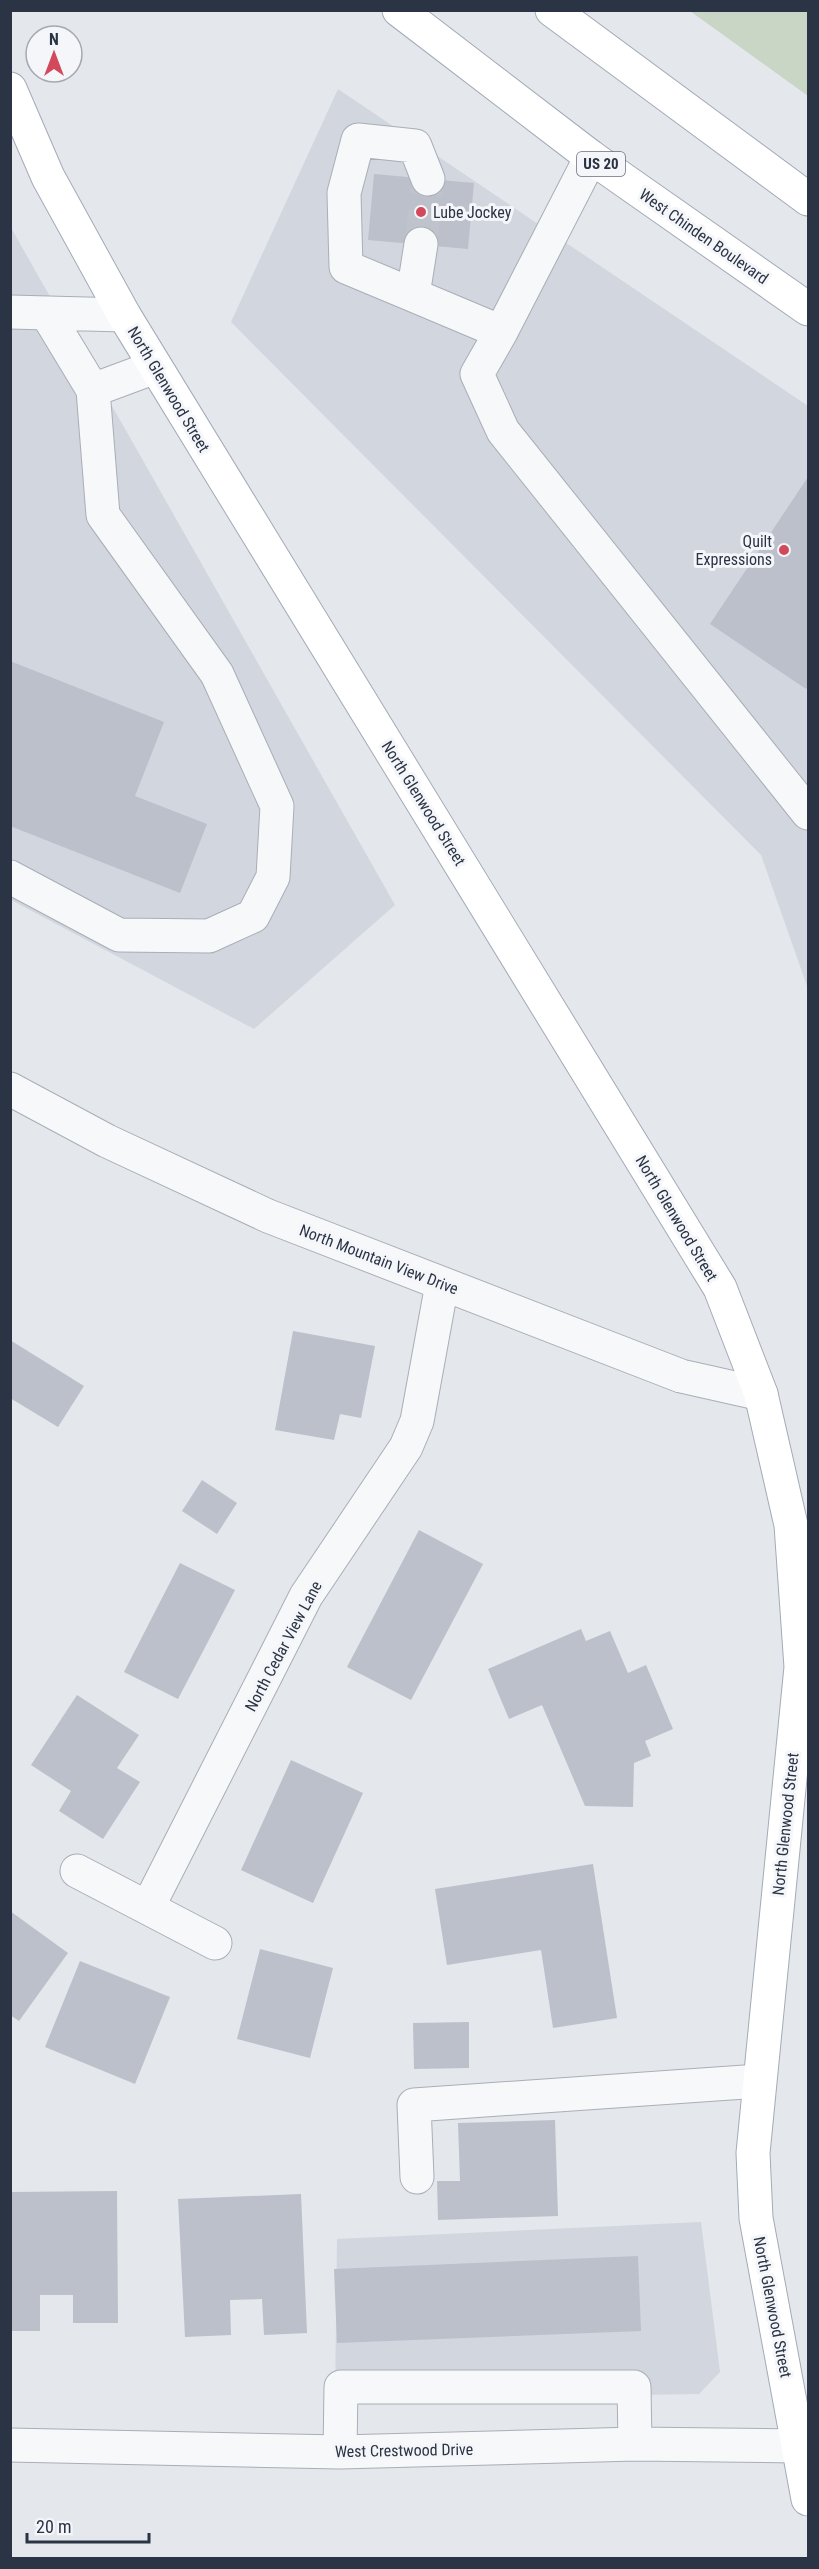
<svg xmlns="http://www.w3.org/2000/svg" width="819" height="2569" font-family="'Roboto Condensed',sans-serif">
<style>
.built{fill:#d2d6de}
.green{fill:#c9d6c5}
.building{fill:#bbc0ca}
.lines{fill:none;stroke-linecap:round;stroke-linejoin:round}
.minor-tunnel{stroke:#bfc3cb;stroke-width:33;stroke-dasharray:33 16;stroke-linecap:butt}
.minor-casing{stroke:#a9aeb7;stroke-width:35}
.major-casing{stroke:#a3abb8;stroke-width:35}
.minor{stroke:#f7f8fa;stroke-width:33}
.major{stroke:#fff;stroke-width:33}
.poi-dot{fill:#d1495b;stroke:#f4f6f9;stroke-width:2}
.labels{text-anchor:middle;stroke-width:6;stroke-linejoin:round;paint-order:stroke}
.shield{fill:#f4f6f9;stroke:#676e7b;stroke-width:1.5}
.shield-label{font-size:15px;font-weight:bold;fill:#2b3445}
.poi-label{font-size:16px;fill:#2b3445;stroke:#f4f6f9;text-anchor:start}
.street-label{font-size:16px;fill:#2b3445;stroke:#f4f6f9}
</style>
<rect width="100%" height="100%" fill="#e4e7ec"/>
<!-- built -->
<path class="built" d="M338,89L808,406V989L761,855L231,322Z
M10,226L395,905L254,1029L11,900Z
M701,2222L720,2372L699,2394L335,2400L337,2239Z"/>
<!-- green -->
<path class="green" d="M690,11H808V96Z"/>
<!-- building -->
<path class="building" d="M374,174L474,183L468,249L368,240Z
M808,477V685L806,689L710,624Z
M10,661L164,722L135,796L207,824L180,893L10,826Z
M293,1331L375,1346L361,1418L340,1414L334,1440L275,1430Z
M10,1340L84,1386L58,1427L10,1398Z
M202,1480L237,1503L217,1534L182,1511Z
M419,1530L483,1564L411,1700L347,1667Z
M180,1563L235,1590L178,1699L124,1672Z
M581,1629L586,1641L610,1631L628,1673L646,1665L673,1729L645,1741L651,1756L634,1763L633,1807L585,1806L542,1705L509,1719L488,1669Z
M77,1695L139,1735L117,1768L140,1782L103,1839L59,1811L71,1791L31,1765Z
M291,1760L363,1793L313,1903L241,1870Z
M593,1864L617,2018L553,2028L541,1950L447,1965L435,1889Z
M10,1911L68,1953L19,2021L10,2015Z
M260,1949L333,1968L310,2058L237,2039Z
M80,1961L170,1997L135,2084L45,2047Z
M469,2022V2068L414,2069L413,2023Z
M555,2120L558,2216L438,2220L437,2181H460L458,2123Z
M117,2191L118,2323H73V2295H40V2331H10V2192Z
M301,2194L307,2333L264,2335L262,2299L230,2300L231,2335L185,2337L178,2199Z
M638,2256L641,2331L337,2343L334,2269Z"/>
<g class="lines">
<!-- minor-tunnel -->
<path class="minor-tunnel" d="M421,244L428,179"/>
<!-- minor casing -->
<g class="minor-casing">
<path id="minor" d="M591,157L501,332L477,374L503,431L808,813
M421,244L413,295L346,267L344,193L358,140L415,146L428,179
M413,295L501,332
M10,312L124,315
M47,314L93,390
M10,877L119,935L209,936L253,916L273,877L277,806L217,674L103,515L93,390L155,367
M10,1089L107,1141L268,1216L681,1376L761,1394
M77,1871L215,1943
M148,1907L306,1596L406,1447L417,1421L442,1284
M417,2177L414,2105L759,2081
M10,2445L340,2452L635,2444L798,2446
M340,2452L341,2387H634L635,2444"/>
</g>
<!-- major casing -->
<g class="major-casing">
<path id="major" d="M399,10L591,157L808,309
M552,10L808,199
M10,89L48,177L124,315L720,1288L761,1394L791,1525L801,1667L753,2153L756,2218L808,2499"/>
</g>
<!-- minor -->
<use href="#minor" class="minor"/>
<!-- major -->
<use href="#major" class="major"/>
</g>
<!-- markers -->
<g class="poi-dot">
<circle cx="421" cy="212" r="6"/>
<circle cx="784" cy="550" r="6"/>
</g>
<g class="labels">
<!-- shield labels -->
<rect class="shield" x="577" y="152" width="48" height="24" rx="4.5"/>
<g class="shield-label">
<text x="601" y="169">US 20</text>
</g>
<!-- poi labels -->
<g class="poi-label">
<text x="433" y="218">Lube Jockey</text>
<text x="772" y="547" text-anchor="end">Quilt<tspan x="772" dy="18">Expressions</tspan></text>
</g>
<!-- street labels -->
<g class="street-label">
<text transform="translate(704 236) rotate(35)" y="6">West Chinden Boulevard</text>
<text transform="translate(169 389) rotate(59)" y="6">North Glenwood Street</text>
<text transform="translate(424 803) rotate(58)" y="6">North Glenwood Street</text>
<text transform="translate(677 1218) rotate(59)" y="6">North Glenwood Street</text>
<text transform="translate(379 1259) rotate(21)" y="6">North Mountain View Drive</text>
<text transform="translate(283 1646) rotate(-62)" y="6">North Cedar View Lane</text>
<text transform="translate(785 1824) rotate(-84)" y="6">North Glenwood Street</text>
<text transform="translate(773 2307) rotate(79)" y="6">North Glenwood Street</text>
<text transform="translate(404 2450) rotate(-1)" y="6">West Crestwood Drive</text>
</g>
</g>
<!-- border -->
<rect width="819" height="2569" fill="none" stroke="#2b3445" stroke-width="24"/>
<!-- north arrow -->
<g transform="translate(54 54)"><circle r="28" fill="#f4f6f9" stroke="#a4a8b1" stroke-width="1.5"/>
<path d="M0-4.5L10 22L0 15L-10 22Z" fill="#d1495b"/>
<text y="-9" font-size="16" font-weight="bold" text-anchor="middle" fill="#2b3445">N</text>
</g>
<!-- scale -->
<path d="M27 2533v9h122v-9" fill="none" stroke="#2b3445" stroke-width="3"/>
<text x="36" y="2533" font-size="18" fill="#2b3445" stroke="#f4f6f9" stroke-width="4.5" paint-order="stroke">20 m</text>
</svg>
